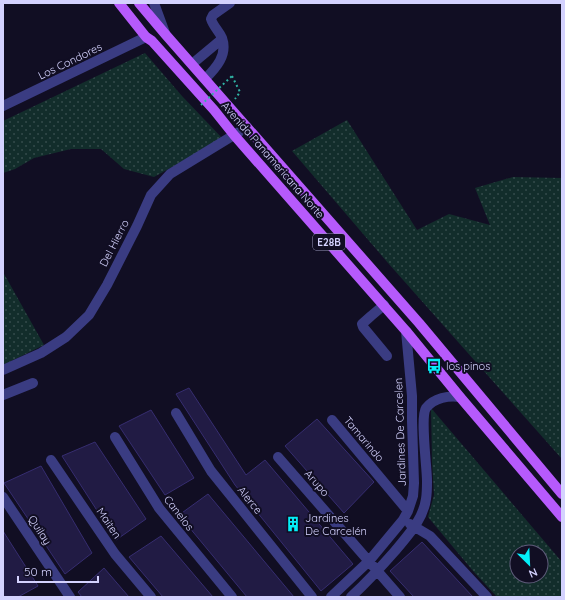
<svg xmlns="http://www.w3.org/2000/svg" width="565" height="600" font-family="Quicksand,sans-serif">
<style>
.grass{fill:url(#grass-dots);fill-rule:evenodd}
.building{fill:#211b44;stroke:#362d70}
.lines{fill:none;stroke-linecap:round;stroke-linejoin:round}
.path{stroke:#30b3a4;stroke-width:2;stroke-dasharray:2 3;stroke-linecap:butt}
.minor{stroke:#3a3c82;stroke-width:10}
.major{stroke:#b65afc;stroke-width:10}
.path-bridge{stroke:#30b3a4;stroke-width:2;stroke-dasharray:2 3;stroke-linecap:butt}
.labels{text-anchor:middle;stroke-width:4;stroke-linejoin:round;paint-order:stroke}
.shield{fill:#110e23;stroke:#9a97bc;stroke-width:1}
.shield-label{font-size:10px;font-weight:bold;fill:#d4d2fe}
.street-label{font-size:11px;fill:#d4d2fe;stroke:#110e23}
.poi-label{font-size:11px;fill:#d4d2fe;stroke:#110e23;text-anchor:start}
</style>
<defs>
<pattern id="grass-dots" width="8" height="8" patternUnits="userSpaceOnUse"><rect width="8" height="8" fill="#122d2b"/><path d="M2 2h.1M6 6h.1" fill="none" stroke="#344b4b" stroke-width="1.8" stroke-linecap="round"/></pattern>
</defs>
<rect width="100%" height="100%" fill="#110e23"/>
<!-- grass -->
<path class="grass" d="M145,53L182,96L223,139L154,177L124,169L101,149H71L34,158L15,169L3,173V121Z
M347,120L417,230L449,214L490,225L475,188L513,177L562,178V459L388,263L292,151Z
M3,272L44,345L3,365Z
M431,408L562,562V597H497L473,571L428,517L434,495L432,461ZM517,552H541V576H517Z"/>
<!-- building -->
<path class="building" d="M189,388L246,475L265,460L353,564L321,591L235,485L176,394Z
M151,410L194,478L165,495L119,426Z
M317,419L374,482L344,513L285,446Z
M95,442L146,519L116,540L62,456Z
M41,466L92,553L65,574L4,483Z
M208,494L294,597H247L179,515Z
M3,531L38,586L18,597H3Z
M161,536L213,597H163L129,557Z
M422,542L473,597H414L390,571Z
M104,568L129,597H82L78,592Z"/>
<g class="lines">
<!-- path -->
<path class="path" d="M232,76L240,92L235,99"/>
<!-- minor -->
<path class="minor" d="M154,3L165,33
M192,64L222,39
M205,79C216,68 228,55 222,38C219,31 213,26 211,19L213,15L230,3
M3,106L146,37
M384,305L371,316L362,324L363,327L387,356
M3,370L41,353L66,337L89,315L107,285L137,226L151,195L170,174L247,127
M3,395L33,383
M176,413L211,471L312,597
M332,420L408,511
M115,437L159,508L232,597
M278,457L400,597
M51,460L115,554L151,597
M3,497L70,597
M410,524L430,536L487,597
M331,597L369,561L403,520L408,511L413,496L414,483L412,421V396L406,331
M351,597C367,582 381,567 395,551C408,535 423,520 426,499C427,493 427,487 427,481C427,467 420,417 426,408C434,398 449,395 460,397"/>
<!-- major -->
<path class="major" d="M119,3L146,37L152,41L214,110L234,135L406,331L460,397L562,517
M139,3L166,35L419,323L562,494"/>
<!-- path-bridge -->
<path class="path-bridge" d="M201,105L232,76"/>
</g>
<!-- icons -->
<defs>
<g id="bus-bare" transform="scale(1.2)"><path d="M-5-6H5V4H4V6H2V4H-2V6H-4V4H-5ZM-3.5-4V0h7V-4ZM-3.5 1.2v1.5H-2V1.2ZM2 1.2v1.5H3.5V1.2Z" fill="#04eef8" stroke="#110e23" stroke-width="2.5" paint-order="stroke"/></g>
<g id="building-bare" transform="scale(1.2)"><path d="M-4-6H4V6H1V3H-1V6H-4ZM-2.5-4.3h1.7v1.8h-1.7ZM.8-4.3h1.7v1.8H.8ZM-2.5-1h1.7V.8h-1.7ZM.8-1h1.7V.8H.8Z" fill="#04eef8" stroke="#110e23" stroke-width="2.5" paint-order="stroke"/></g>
</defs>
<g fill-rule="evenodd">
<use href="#bus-bare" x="434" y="366"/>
<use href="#building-bare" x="293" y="524"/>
</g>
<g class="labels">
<!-- shield labels -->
<rect class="shield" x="313" y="234" width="32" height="16" rx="3"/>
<g class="shield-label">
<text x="329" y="246">E28B</text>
</g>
<!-- street labels -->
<g class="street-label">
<text transform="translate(70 61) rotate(-26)" y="4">Los Condores</text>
<text transform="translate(273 160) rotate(49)" y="4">Avenida Panamericana Norte</text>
<text transform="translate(114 243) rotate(-63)" y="4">Del Hierro</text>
<text transform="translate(400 432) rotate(-92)" y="4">Jardines De Carcelen</text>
<text transform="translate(364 439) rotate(50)" y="4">Tamarindo</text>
<text transform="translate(317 483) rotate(49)" y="4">Arupo</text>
<text transform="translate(250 500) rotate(51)" y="4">Alerce</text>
<text transform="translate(179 513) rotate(52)" y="4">Canelos</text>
<text transform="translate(109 523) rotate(56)" y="4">Maiten</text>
<text transform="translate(40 530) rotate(57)" y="4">Quilay</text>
</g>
<!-- poi labels -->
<g class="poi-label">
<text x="446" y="370">los pinos</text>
<text x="305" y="522">Jardines<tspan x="305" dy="13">De Carcelén</tspan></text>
</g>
</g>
<!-- border -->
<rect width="565" height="600" fill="none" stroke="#d4d2fe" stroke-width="8"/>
<!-- north arrow -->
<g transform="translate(529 564) rotate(156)"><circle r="19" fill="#110e23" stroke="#5f5c7b"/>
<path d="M0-3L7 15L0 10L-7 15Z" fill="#04eef8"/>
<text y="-6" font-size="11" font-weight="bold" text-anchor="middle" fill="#d4d2fe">N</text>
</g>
<!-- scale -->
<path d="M18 576v6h80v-6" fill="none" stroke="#d4d2fe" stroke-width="2"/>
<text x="24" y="576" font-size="12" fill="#d4d2fe" stroke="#110e23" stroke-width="3" paint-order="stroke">50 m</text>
</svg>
